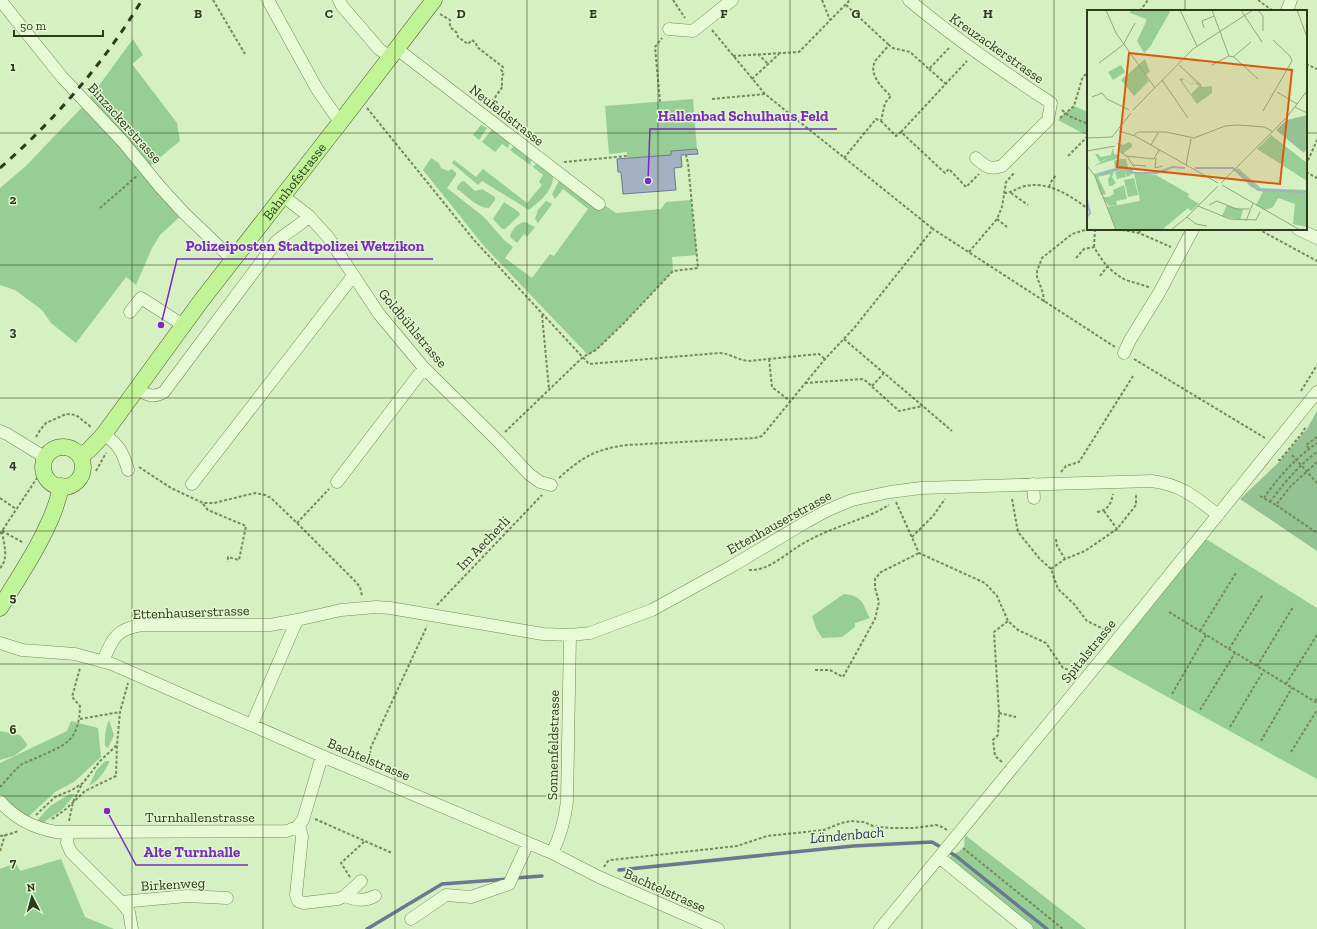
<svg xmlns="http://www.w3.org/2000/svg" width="1317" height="929" font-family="'Zilla Slab',serif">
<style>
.green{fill:#96ce95}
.cemetery{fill:#95c294}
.water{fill:#a4b1c2;stroke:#6b7990}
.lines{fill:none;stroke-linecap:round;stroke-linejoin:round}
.stream{stroke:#6b7990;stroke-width:3.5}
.minor-casing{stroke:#768a58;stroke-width:13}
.major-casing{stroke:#49572c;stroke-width:17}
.path{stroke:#768a58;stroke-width:2;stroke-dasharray:3 2;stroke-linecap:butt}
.minor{stroke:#e5fad5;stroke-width:12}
.major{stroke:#c1f497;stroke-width:16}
.rail{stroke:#2f391d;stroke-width:3;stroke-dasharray:7 7;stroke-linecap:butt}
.grid{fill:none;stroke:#2f391d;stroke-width:1;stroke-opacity:0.55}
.labels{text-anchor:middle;stroke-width:3;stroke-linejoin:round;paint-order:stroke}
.street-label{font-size:14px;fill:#2f391d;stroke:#e1f7d1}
.water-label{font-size:15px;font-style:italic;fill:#2b3559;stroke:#e1f7d1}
.inset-river{fill:none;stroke:#a4b1c2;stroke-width:2}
.inset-road{fill:none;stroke:#93a77f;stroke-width:1}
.view{fill:#df570d;fill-opacity:0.15;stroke:#df570d;stroke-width:2}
.inset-edge{fill:none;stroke:#2f391d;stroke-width:2}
.grid-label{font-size:13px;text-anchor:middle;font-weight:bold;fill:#2f391d;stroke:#e1f7d1;stroke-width:3;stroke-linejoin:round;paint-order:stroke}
.leader{fill:none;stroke:#7b2cbf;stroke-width:1.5}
.callout-dot{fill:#7b2cbf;stroke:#e1f7d1;stroke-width:1.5}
.callout-label{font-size:15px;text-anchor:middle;font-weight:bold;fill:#7b2cbf;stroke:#e1f7d1;stroke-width:3;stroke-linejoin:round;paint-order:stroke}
</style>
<rect width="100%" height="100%" fill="#d5f0c1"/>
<!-- green -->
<path class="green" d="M133,39L143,55L132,64L177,123L180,141L146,169L184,213L160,235L152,248L136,285L126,277L76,343L51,323L42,310L15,290L0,285V188L26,166L87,102Z
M693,99L697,149L671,151V155L627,159V152L609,154L605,106Z
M1074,106L1088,112V136L1058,120Z
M481,125L487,128L479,140L473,135Z
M492,129L510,142L508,148L502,144L495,152L482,142Z
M514,146L532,158L530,165L510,150Z
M431,158L439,163L441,168L448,171L452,169L456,173V175L447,188L484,217L504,240L513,247L505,258L532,278L550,254L554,256L588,209L563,189L555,199L552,194L560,179L600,202L616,213L661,209L666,202L691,200L697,255L672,257L673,271L623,324L596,350L588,355L484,246L423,170Z
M454,160L476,177L483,169L527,203L542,185L539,182L543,175L533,167L537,163L553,176C553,191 540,201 529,210L482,181L478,185L452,163Z
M464,181L475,191L482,189L495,197V200L489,208C477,208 467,196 457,189V187L461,182Z
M546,201L552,204L538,223L535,219L538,210Z
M504,202L519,212L520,215L505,229H502L493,219Z
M525,222L535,227L527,237L524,234L517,243L510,237C511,230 518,223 525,222Z
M1206,539L1317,608V779L1106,663Z
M844,594C863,596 862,603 870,618L855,623V627L842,637L822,638L816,628L812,616Z
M109,720L114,735L108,748L105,746C105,736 105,729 109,720Z
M71,721L98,728L101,757L74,782L55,792L27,818L0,796V763L67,731Z
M0,731L20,735L27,744L26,747L14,756L0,760Z
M105,761H110C105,771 99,781 89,786L96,771Z
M70,794H75L62,810L41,824L35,823L50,806Z
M965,835L1086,929H1033L948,858L964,848Z
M61,859L85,917L114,929H0V869L16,863L20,871Z"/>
<!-- cemetery -->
<path class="cemetery" d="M1317,411V551L1240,499L1279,462L1307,429Z"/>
<!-- water -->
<path class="water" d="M697,149L698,154L681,155L682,167L674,168L676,190L623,194L621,172H618L617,159L671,155V151Z"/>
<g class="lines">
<!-- stream -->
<path class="stream" d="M619,870L853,846L932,842L956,856L1047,929
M515,878L542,876
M367,929L442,884L509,879"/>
<!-- minor casing -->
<g class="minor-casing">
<path id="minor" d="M0,0L62,77L124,143L161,188L184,213L233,260
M268,0L317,89L335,115L342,120
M339,0L342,6L379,49L390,57
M909,0C954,38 1002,71 1051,103L1048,120L1002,166C989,170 986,167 976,158
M1287,11L1291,0
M669,29L693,31L732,0
M397,49L599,204
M283,196L309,216L328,237L379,314L424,368L497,440L529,474L540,482L551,485
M1298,229L1317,238
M130,312L141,298L183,325
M1124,353L1130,340L1159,293L1193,229
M136,389C146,394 153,399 164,392L276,242C286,232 299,227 309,216
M0,431L7,434L46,458
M104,434C119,445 123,452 128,470
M337,482L424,368
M192,484L353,276
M1033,484L1034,498
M0,643L22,650L75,654L112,664L322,756L552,853L599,877L718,929
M103,661C113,638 116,629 142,625H270L297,620L341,610L376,607L390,608L543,634L570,635L590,633L652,610L732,566L806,522L828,510L852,500L890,492L921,488L1152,481C1182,485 1195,497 1218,515
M252,724L297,620
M0,801C15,819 34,828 56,832L287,831L297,827L303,820L322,756
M299,825L302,837L296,895L298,901L304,903L338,899L345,896L361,881
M68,833L67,843L71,852L121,902L129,912L132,929
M552,853C560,837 565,819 567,801L570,635
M939,857L1027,929
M345,896C356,900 364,902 375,896
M121,902L187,896L227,898
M411,919L446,895L471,897L509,884L528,843
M880,929L1100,661L1317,392"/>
</g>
<!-- major casing -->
<g class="major-casing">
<g id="major">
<circle cx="63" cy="467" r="20"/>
<path id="s1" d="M80,456L89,450L104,434L201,301L342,120L434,0"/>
<path d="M0,608C21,573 54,526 61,486"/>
</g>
</g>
<!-- path -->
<path class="path" d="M213,0L245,54
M673,0L685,18
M822,0L830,20
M1258,0L1273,11
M846,5L889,45
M1140,11L1148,0
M440,14L450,20V27L457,33L458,37L468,44L472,40L476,43L477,47L503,67L501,70L504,73L502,76V85L503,86L489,106
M712,30L765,94L933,229
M758,54L768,64
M733,56L799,52L850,0
M1306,64L1317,69
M929,69L946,84
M752,79L779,54
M712,99L765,94
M660,102L655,47L662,38
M367,108L474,240L589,364L719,353C729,353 738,360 748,361L819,354L825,359
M1062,110L1069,116L1088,124
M1060,118L1074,106L1082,79L1088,71
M881,121L896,136L901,132L945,173L949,169L966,187L979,174
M901,132L967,61
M1068,156L1088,136
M844,158L876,119L881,121L885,103L891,96C882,88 867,73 876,60C880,55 885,50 889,45L893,48L910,52L929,69L949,48
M564,162L627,156
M1306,165L1317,140
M1306,172L1317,178
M1049,187L1051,182L1056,175
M1004,193C1012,193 1017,188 1025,186C1048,181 1070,195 1088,209
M1011,193L1028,205
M100,208L137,176
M997,219L1007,227
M1117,229L1139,233L1171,247
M1258,229L1317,261
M1139,233L1141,229
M1094,247L1095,229
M969,252L997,219L1002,207L1006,182L1015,172
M1076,258L1084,249L1094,247C1102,261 1111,273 1126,280C1134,283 1142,284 1150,288
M1100,276L1107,267
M1044,302L1043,293L1037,277V271L1042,258L1072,234L1088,229
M542,315L549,389
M844,339L952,431
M769,359L772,387L790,401
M1134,359L1265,438
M805,383L862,379L866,381L899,411L923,406
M872,386L884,373
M1301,391L1317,365
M505,432L583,357L596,350L623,324L673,271L698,268L688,163L686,155
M36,437L40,430L46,423L66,414L76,415L91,427
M1309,448L1306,445L1317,437
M1292,455L1317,483
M1278,460H1280L1303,432L1306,426
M1317,462L1290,487L1276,505L1317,533
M139,467L171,488L203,503H214L255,493L265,495L271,498L297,523L354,580L360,587L362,596
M96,471L106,453
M1061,472L1066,466L1079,462L1133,376
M559,478C582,457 596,449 627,445L755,438L762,436L825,359L855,327L933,229L1115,347
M1260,496L1276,505
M0,498L16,509
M1264,498C1278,477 1296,458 1317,443
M1012,499L1018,532L1039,558L1051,569L1058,589L1074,604L1087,621L1110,632
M896,502L919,553L985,583L997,596L1008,621
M1270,502C1284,483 1298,466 1317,452
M203,504L208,510L246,526L239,560L228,557V562
M1104,511L1117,529
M1097,512C1108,510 1111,504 1113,494
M297,523L329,489
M2,531L24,543
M0,534L37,478
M912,537L933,516L945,499
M1056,539L1057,546L1065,559
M0,568C9,559 4,544 2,532
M1051,569L1065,559L1085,551L1117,529L1136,505V493
M749,570C767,571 782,557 796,548C818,533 843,526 867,516C875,513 882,509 889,505
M437,605L542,495
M1169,612L1317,703
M1200,631L1236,573
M1229,649L1263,594
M1257,666L1293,607
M815,670H830L843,677L875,619L879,602L875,588V579L881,572L919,553
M1286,684L1317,635
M1172,694L1206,635
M1315,701L1317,698
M1200,710L1235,653
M999,713L1016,717
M80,719L120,712
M1230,727L1264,670
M1261,741L1292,688
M1291,752L1317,710
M1002,762L995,756L993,740L998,735L999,713L994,632L1008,621L1018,630L1046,643L1063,668L1076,672
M371,764L370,754L371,747L427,626
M0,787C7,780 14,770 22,764C26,762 32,760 36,758C65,745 79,742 80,706L72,697L80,668
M36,815L55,797L72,790L83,783L100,761L117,745L120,712L128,683
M52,819L66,809L85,791L116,776L117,745
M315,819L392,853
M69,821L73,802L82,784
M0,836L10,834L18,831
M963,848L1063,929
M0,851L5,835
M604,867L608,861L611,860L737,846L767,836L824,830L841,823L851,821L864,822L873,826L890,828H914L936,825L942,827L947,830
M350,877L341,863L365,841"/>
<!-- minor -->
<use href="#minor" class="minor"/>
<!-- major -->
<use href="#major" class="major"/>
<!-- rail -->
<path class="rail" d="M0,168C55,120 104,63 142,0"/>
</g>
<!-- grid -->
<path class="grid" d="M132,0V929M263,0V929M395,0V929M527,0V929M658,0V929M790,0V929M922,0V929M1054,0V929M1185,0V11M0,133H1088M1306,133H1317M1185,229V929M0,265H1317M0,398H1317M0,531H1317M0,664H1317M0,796H1317"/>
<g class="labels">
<!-- street labels -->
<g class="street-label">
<text transform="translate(997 48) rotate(35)" y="5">Kreuzackerstrasse</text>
<text transform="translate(507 115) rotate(38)" y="5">Neufeldstrasse</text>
<text transform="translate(125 123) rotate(48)" y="5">Binzackerstrasse</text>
<text dy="5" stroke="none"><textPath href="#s1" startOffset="349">Bahnhofstrasse</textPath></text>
<text transform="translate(413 328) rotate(50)" y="5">Goldbühlstrasse</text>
<text transform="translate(779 522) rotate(-29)" y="5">Ettenhauserstrasse</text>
<text transform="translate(483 543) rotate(-46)" y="5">Im Aecherli</text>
<text transform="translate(191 612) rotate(-2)" y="5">Ettenhauserstrasse</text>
<text transform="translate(1088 651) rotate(-51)" y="5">Spitalstrasse</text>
<text transform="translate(553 745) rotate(-89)" y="5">Sonnenfeldstrasse</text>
<text transform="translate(369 759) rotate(23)" y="5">Bachtelstrasse</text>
<text x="200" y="822">Turnhallenstrasse</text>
<text transform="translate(173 884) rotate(-3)" y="5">Birkenweg</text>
<text transform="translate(665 890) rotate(24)" y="5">Bachtelstrasse</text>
</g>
<!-- water labels -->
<g class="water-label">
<text transform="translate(847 835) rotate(-5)" y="5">Ländenbach</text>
</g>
</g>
<!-- overview -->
<g transform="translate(1087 10)">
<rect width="220" height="220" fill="#d5f0c1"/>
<path d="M44,0H84L63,37L57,43L50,31L59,12V9L43,3ZM58,49L63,62L58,65L62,71L47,86L34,70ZM34,55L38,62L26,70L21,62ZM100,64L108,71L105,75L97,69L95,71L104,84L112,76L108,74L109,72L116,77L125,76V83L110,94L92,69L96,68L105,74L107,71ZM184,125L220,153V171L170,139ZM42,132L45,134V137L35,144L30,133L36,135ZM26,137L27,144L32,145L29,149L7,156L25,146L13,152L8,144H11L14,147L24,145ZM33,149H39L41,157L46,160L45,164L40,167L38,160L39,167L30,169L28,162L37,159L27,161L25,167L29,173L25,176H22L21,169L24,164L11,167L19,184L14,185L7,164L28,158L27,151ZM151,158L174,178L220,180V217L206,214L208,194L191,188L186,197L178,200L169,195L176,182L164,177L148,161ZM47,163L69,165L102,184L101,187L112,194L104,201L101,198L77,218L78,220H29L20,197L53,191ZM47,168L51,185L41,187L37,170ZM37,175L40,189L29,191L30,195L22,196L15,187H21L27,184L26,180ZM140,195L156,200L153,210L135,206Z" fill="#96ce95"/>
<path d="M220,105V138L217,143L189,120L200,110Z" fill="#95c294"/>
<path class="inset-river" d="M108,158H146L171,180L220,182M13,164L37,158L47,163H70L85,157L98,158M0,191L3,203L0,207"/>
<path class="inset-road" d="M19,0L29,23L68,78M93,0L110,36M125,0L142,46M154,0L175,32M171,0L176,6V21M210,0L220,27M117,18L115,11L127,6M142,46L147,47L171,69M146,47L164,32M12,53L36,35L48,13M92,55L114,75M125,55L142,46M75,70L101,108M190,82L210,94M5,87L15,83L20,89L42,100M208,97L220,103M46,100L106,39L166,0M176,101L205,51L203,46L186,30M32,121L48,126L131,173M47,125L51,122H79L107,128L138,116L150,115L178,117L186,122M0,128L25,127L44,103M64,135L71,123M31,140L39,146L67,149L72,140M0,141L28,136M40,146L47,157M69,148L68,158L76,156M46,155L59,156M99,155L104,129M0,156L8,166L29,220M134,173L200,107L220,81M135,175L213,220M122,195L130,191L149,199H162M111,196L143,209L169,210L173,202M100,207L109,214L120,216M159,211L166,193M84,220L100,207L131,176"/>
<path class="view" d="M42,43L205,60L193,174L30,157Z"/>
<rect width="220" height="220" class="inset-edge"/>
</g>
<g class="grid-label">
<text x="198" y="18">B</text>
<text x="329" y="18">C</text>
<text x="461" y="18">D</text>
<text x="593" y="18">E</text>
<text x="724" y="18">F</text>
<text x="856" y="18">G</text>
<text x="988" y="18">H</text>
<text x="13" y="71">1</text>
<text x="13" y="204">2</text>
<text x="13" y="336">3</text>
<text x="13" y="469">4</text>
<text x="13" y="602">5</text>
<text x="13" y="734">6</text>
<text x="13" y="867">7</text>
</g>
<!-- callouts -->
<path class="leader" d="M648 181L650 129H837M161 325L177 259H433M107 811L136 865H248"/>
<g class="callout-dot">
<circle cx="648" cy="181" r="4"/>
<circle cx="161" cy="325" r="4"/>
<circle cx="107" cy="811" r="4"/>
</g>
<g class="callout-label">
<text x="743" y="121">Hallenbad Schulhaus Feld</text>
<text x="305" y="251">Polizeiposten Stadtpolizei Wetzikon</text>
<text x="192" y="857">Alte Turnhalle</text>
</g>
<!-- north arrow -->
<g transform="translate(32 897) rotate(354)" stroke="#e1f7d1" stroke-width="3" paint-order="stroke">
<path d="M0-3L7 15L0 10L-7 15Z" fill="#2f391d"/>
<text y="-6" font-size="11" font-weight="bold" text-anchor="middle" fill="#2f391d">N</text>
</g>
<!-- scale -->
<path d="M14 30v6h89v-6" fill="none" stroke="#2f391d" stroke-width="2"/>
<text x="20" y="30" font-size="12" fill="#2f391d" stroke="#e1f7d1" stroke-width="3" paint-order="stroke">50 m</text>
</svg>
